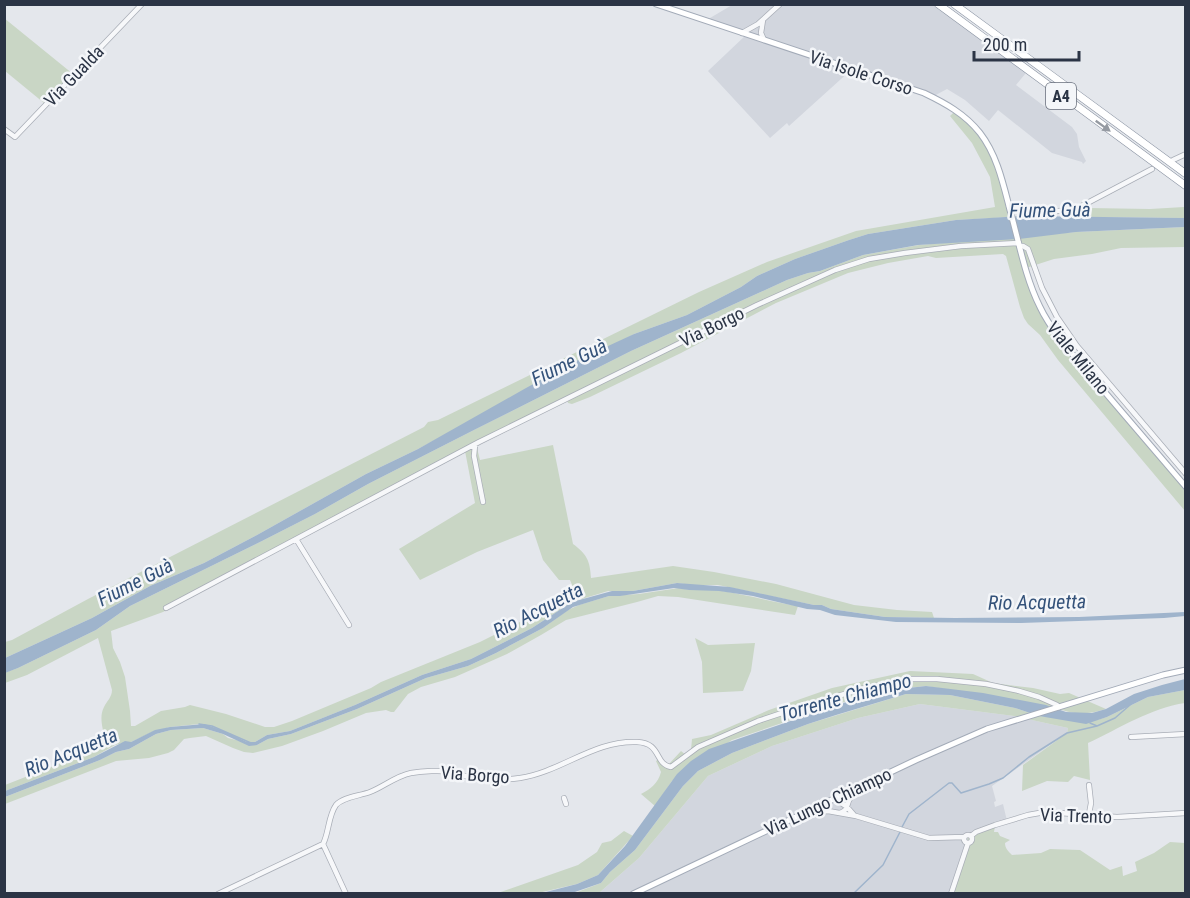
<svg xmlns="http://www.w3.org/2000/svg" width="1190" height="898" font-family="'Roboto Condensed',sans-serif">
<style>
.built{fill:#d2d6de}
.green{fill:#c9d6c5;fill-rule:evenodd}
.water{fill:#9fb4cc}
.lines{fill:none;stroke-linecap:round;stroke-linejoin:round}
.stream{stroke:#9fb4cc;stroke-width:1.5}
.minor-casing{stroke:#a9aeb7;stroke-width:6}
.major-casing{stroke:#a3abb8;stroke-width:7}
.highway-casing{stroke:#8b94a3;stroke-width:8}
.minor{stroke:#f7f8fa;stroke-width:4.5}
.major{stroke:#fff;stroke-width:5}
.highway{stroke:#fff;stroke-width:7}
.oneway{fill:#959aa2}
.labels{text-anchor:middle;stroke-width:5;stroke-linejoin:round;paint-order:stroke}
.shield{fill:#f4f6f9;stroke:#676e7b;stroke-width:1.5}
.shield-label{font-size:16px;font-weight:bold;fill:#2b3445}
.street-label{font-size:18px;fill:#2b3445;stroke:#f4f6f9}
.water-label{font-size:20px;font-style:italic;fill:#34527a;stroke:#f4f6f9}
</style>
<rect width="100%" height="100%" fill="#e4e7ec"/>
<!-- built -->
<path class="built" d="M732,5H946L1030,68L1016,85L1072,127L1077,134L1079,147L1086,161L1083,164L1082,162L1052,153L998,110L989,121L965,100L947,89L932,97L851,70L789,126L787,123L770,138L708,71L746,35L705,21Z
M920,704L1014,716L1068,728L1067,733L992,786L996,801L994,802L995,807L1003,804L1007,821L995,826L967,847L949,893L598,894L639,858L708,776L772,746L858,718Z"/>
<!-- green -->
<path class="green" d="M4,18L73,74L44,103L5,71Z
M956,110L980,133L993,155L1012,217L956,220L868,234L849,240L795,259L757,276L741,287L687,315L634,334L418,449L366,474L257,535L204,563L150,586L92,618L5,658V642L12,640L88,599L424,427L428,422L438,420L699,292L767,262L856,231L995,207L990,177L972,143L950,116Z
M1184,207H1185V218L1085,217L1089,208L1150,209Z
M1185,227V247L1121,248L1092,254L1054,259L1026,268L1035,296L1051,327L1185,486V511L1058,360L1040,335L1028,324L1024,318L1020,307L1006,256L1003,254L936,258L928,256L888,263L848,273L776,303L681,353L590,397L572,404L568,403L567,398L476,444L480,460L553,445L573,544C587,554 590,561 591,578L673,566L714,572L776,584L854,605L897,610L932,612L934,618L885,617L831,609L822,605H814L718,585H692L677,583L633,591H608L572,602L532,628L471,659L422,675L355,705L290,731L267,735L255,742L249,743L224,731L199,724L170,727L150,733L131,742L123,743L115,745L94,757L5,791V785L107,745C104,733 98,718 104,707C107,701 112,697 112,690L98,638L27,675L5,683L4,673L18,668L96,630L130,606L262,541L315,514L368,484L474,430L631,351L787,280L808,273L820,271L863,255L919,245L1076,232ZM465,451L475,503L399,549L420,580L477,552L533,530L543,560L559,580H570L576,594L569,596L530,617L480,642L381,682L371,688L292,721L274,727H265L226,714L190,705L185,707L161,711L135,726H131L130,711L125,677L120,662L113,648L111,631L163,612Z
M679,588C694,591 708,589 722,591C748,595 772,602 798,606L795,615L678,597L658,596L637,602L566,620L541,635L507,654L455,677L421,687L408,694L394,712H391L386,710L366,713L323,731L282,746L253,753L244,752L233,748L206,736L190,738L184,739L174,750L168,753L149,758L116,761L5,804V797L100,760L116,752L129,749L156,734L171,730L203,728L223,734L228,738L257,745L268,739L291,734L357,709L426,678L468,666L496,653L543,628L568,610L579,605L609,596L639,594Z
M695,638L708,645L755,643L751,671L743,691L703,693L702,662Z
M910,671L973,674L993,683L1033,688L1060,694L1069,693L1106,709C1088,715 1072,715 1054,707L926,686L899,689L850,700L732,740L672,781L655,806L641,794C651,789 658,783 661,772L656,761L660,758L662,762L669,764L681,751L686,755L691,750L692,739L711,735L769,710L832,688Z
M1185,690V703C1151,708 1120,728 1088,743L1090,780L1074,776L1068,782L1047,781L1022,791L1023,765L1067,733L1068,728L1014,716L920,704L858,718L772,746L708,776L639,858L599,893L572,894L601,883L610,872L635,850L683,786L698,771L732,753L808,724L906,694L950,695L1015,708L1039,716L1097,720L1107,717L1148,697Z
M995,826L994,832H998L1000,836L1010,840L1005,843C1005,848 1008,851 1012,855L1041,853L1050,849L1080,850L1110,870L1122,866L1123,876L1137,871L1135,862L1154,853L1170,842L1185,843V893L949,894L967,847L968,835Z
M624,831L633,836L598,875L577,884L538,893L495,894L578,865L597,852L602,843L611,841Z"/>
<!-- water -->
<path class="water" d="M1023,216L1185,218V227L1076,232L1019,239L918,245L863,255L820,271L808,273L787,280L631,351L474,430L368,484L315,514L262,541L130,606L96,630L18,668L5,673V658L92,618L150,586L204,563L257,535L366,474L418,449L526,388L580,359L634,334L687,315L741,287L757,276L795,259L849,240L868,234L956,220Z
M677,583L730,587L814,605H822L831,609L885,617L955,618L1079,617L1185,612V616L1164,618L1021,623L896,622L835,615L820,610L807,609L753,596L719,591L689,590L674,588L620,596H609L573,607L543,628L496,653L468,666L426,678L357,709L291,734L268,739L257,745L249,746L223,734L203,728L171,730L156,734L129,749L116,752L100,760L5,797V791L94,757L125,741L131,742L155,730L170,727L204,724L224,731L247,742H255L267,735L290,731L355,705L422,675L471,659L532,628L572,602L612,591H633Z
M1185,679V690L1148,697L1107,717L1086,724L1039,716L1015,708L950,695L906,694L836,715L808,724L732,753L698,771L683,786L635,850L610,872L601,883L572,893L538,894L577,884L598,875L625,846L677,774L691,761L709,749L843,703L899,689L926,686L983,693L1046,705L1066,712L1092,713L1106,709L1134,694L1162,685Z"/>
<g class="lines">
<!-- stream -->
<path class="stream" d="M1090,723L1097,726
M199,724L212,726L251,743
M902,827L909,814L949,783H952L961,793L989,784L1003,778L1029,757L1067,733L1097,726L1115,718L1130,705
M853,894L883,865L900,832"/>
<!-- minor casing -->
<g class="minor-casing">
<path id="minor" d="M763,20L761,33L764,40
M742,33L758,24L780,4
M4,129L15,137L142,4
M1173,160L1186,154
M1009,206L1015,207L1026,213L1074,210L1152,169
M1020,246H1023L1028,249L1042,288L1057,317L1077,346L1186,474
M475,445L474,456L483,502
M296,539L349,625
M166,608L479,442L757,305L835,270L869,259L905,253L961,246L1019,243
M1131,737L1186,734
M564,798L566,804
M835,799L847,807L854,815
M809,812L828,811L856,816L929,838L964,837
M840,813C850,809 845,805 851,797C853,793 858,790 861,786
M1089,814L1091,803L1089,785
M964 839a4 4 0 1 1 8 0a4 4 0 1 1-8 0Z
M971,836L976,832L995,825L1028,815L1045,812L1117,817L1186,813
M323,844L346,894
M218,894L323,844C329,833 328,816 336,805C343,797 359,796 370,792C383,787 396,776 411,773C422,771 441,770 452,772C458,774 464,776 470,777C485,780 505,780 520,778C561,772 594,740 637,742C662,743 654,764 671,767L698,747L758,721L788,711L861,689L910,679H937L986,684L1019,691L1039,697L1057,705L1059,707
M951,894L968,843"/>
</g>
<!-- major casing -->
<g class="major-casing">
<path id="major" d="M656,4L924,93C945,103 965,114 980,133C997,155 1003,183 1010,210C1019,242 1025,277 1040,307C1046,320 1054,331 1062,342L1186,487
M633,894L916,760L987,729L1163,675L1186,670"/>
</g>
<!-- highway casing -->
<g class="highway-casing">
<path id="highway" d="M938,4L1186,186
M954,4L1186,174"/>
</g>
<!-- minor -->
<use href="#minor" class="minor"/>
<!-- major -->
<use href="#major" class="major"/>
<!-- highway -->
<use href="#highway" class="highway"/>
</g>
<!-- one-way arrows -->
<defs><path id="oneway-solid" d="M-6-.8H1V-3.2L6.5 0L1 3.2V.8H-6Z" transform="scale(1.5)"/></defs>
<use class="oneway" href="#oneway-solid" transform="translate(1103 126) rotate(36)"/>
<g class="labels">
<!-- shield labels -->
<rect class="shield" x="1046" y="83" width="30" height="26" rx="4.5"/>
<g class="shield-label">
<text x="1061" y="102">A4</text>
</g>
<!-- street labels -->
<g class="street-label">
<text transform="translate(861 73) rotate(18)" y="6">Via Isole Corso</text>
<text transform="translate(74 76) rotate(-46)" y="6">Via Gualda</text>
<text transform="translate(712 327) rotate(-26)" y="6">Via Borgo</text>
<text transform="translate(1078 358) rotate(51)" y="6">Viale Milano</text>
<text transform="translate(475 775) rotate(4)" y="6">Via Borgo</text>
<text transform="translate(828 802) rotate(-25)" y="6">Via Lungo Chiampo</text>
<text transform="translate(1076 816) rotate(2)" y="6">Via Trento</text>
</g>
<!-- water labels -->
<g class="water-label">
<text transform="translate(1050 210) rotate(-1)" y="7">Fiume Guà</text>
<text transform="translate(569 362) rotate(-26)" y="7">Fiume Guà</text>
<text transform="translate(135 582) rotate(-27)" y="7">Fiume Guà</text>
<text transform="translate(1037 602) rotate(-1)" y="7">Rio Acquetta</text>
<text transform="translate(538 610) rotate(-27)" y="7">Rio Acquetta</text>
<text transform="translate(845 697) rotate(-15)" y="7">Torrente Chiampo</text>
<text transform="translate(71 752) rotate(-22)" y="7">Rio Acquetta</text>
</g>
</g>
<!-- border -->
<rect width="1190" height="898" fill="none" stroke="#2b3445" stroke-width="12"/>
<!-- scale -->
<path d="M974 51v9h105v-9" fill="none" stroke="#2b3445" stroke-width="3"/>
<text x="983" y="51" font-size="18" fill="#2b3445" stroke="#f4f6f9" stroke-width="4.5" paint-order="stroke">200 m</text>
</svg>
